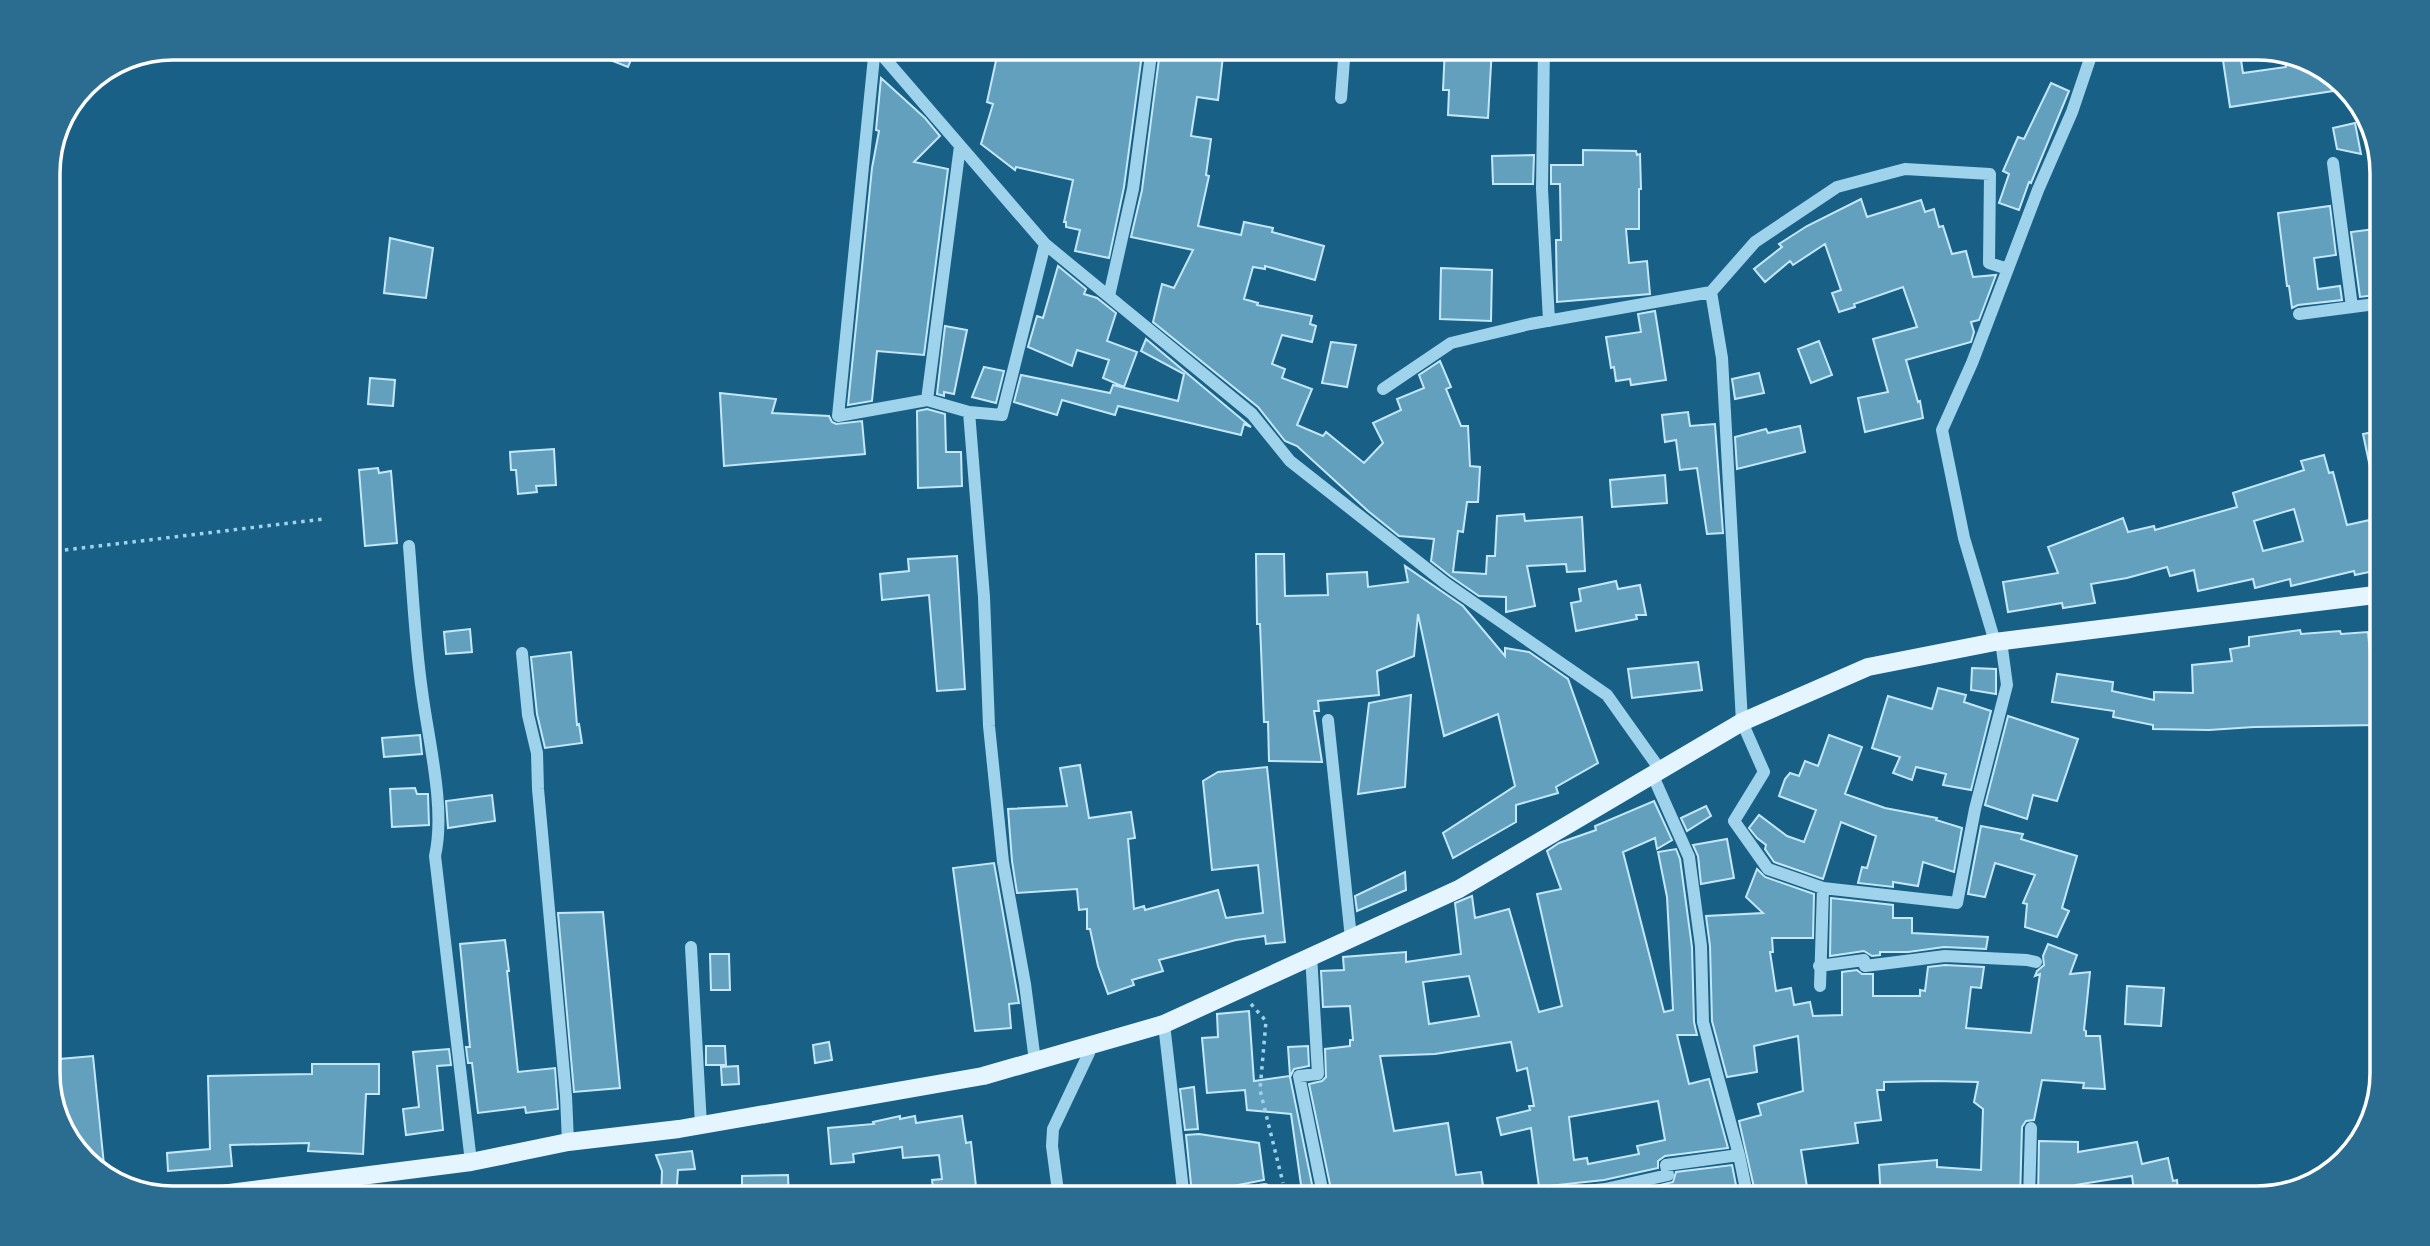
<svg xmlns="http://www.w3.org/2000/svg" width="2430" height="1246" font-family="Roboto,sans-serif">
<style>
.building{fill:#63a0bd;stroke:#c4e8f9;stroke-width:2;fill-rule:evenodd}
.lines{fill:none;stroke-linecap:round;stroke-linejoin:round}
.path{stroke:#9fd3ec;stroke-width:3.5;stroke-dasharray:3.5 5;stroke-linecap:butt}
.minor{stroke:#9fd3ec;stroke-width:12}
.major{stroke:#e4f5ff;stroke-width:18}
.rim{fill:none;stroke:#fff;stroke-width:3.5}
</style>
<rect width="100%" height="100%" fill="#196086"/>
<!-- building -->
<path class="building" d="M615,47H636L628,67L610,60Z
M999,47H1018L1052,55L1054,47H1143L1124,187L1109,258L1075,251L1080,230L1066,227V222H1064L1073,180L1016,167L1015,170L981,144L993,104L987,102Z
M1175,47H1224L1218,100L1197,97L1191,136L1211,139L1206,175L1209,176L1198,226L1241,235L1244,222L1273,228L1272,232L1324,246L1315,280L1265,266V269L1253,267L1244,299L1258,303L1257,305L1312,316L1310,324L1316,326L1312,342L1282,335L1272,364L1285,369L1282,378L1312,389L1297,425L1323,436L1326,432L1364,463L1383,443L1373,423L1401,410L1397,399L1424,388L1419,375L1440,361L1451,387L1446,389L1461,426H1468L1470,466L1480,467L1478,502H1467L1463,532L1458,531L1453,572L1486,574L1487,556H1495L1497,516L1524,514L1525,521L1582,517L1585,571L1567,572L1566,564L1527,566L1535,606L1506,612V597L1479,596L1450,576L1431,561L1434,539L1399,536L1368,511L1297,446L1285,441L1258,407L1153,322L1162,284L1174,288L1193,250L1131,237L1142,190L1160,51L1174,53Z
M1445,47H1492L1488,118L1448,115L1449,90H1443Z
M2221,47H2239L2243,73L2286,67L2284,53L2313,60L2346,89L2230,107Z
M881,78L925,118L940,136L914,162L948,169L924,355L877,351L872,401L848,405L872,168L879,131L876,130Z
M2051,83L2069,91L2031,183L2029,182L2019,210L1999,203L2009,174L2003,171L2018,137L2024,139Z
M2355,123L2361,154L2337,149L2333,128Z
M1583,150L1636,151L1637,155L1640,154L1641,189H1639V229H1626L1629,263L1647,261L1650,294L1557,302L1556,240H1561L1560,184H1551V165H1583Z
M1534,155L1533,184H1493L1492,156Z
M1861,199L1867,217L1921,200L1925,212L1934,209L1939,227L1943,226L1952,254L1966,251L1973,277L1996,275L1979,320L1971,322L1974,332L1971,342L1906,360L1918,402L1920,401L1923,418L1865,432L1858,398L1888,392L1873,339L1917,327L1903,287L1854,304L1855,307L1839,312L1832,293L1841,290L1825,244L1793,265L1790,261L1765,282L1754,269L1782,247L1779,244L1807,226Z
M2330,206L2336,255L2314,258L2318,289L2340,286L2342,300L2298,305L2292,308L2289,286H2287L2278,213Z
M2383,228V294L2360,297L2351,232Z
M390,238L433,248L426,298L384,293Z
M1058,266L1086,289L1084,294L1097,298L1116,313L1107,341L1137,352L1124,387L1103,378L1109,360L1077,350L1072,366L1028,347L1037,316L1043,318Z
M1441,268L1492,270L1491,321L1440,319Z
M1655,311L1666,380L1631,385L1630,379L1616,381L1614,367L1611,368L1606,337L1641,332L1638,314Z
M945,326L967,330L954,394L944,392V396L937,394Z
M1146,339L1251,427L1244,424L1241,435L1118,406L1115,415L1062,400L1057,415L1014,402L1021,375L1110,393L1113,385L1178,401L1184,374L1141,351Z
M1819,341L1832,375L1811,383L1798,349Z
M1331,342L1356,345L1347,387L1322,383Z
M984,367L1004,371L996,403L972,397Z
M1759,373L1764,393L1735,399L1732,379Z
M370,378L395,380L393,406L368,404Z
M720,393L776,399L772,413L829,416L832,422L836,424L862,421L865,454L724,466Z
M927,409L945,414L946,452H961L962,486L918,488L917,411Z
M1688,412L1690,426L1715,424L1723,533L1707,534L1697,468L1680,470L1676,440L1665,442L1662,415Z
M1800,426L1805,452L1737,469L1735,437L1766,429L1768,433Z
M2383,430V490L2375,491L2363,434Z
M554,449L556,485L536,486L537,492L518,494L516,470H511L510,452Z
M2324,455L2329,473L2333,472L2347,525L2383,517V569L2355,575L2354,571L2291,586L2290,579L2255,588L2253,579L2198,591L2194,570L2170,576L2167,567L2127,578L2091,584L2095,603L2063,608L2062,603L2008,612L2003,582L2058,573L2048,547L2123,518L2128,532L2154,526L2155,530L2237,507L2233,493L2304,470L2301,461ZM2294,509L2303,541L2263,551L2254,521Z
M378,468L379,473L391,471L397,543L365,546L359,470Z
M1665,475L1667,503L1612,507L1610,480Z
M1256,554H1284L1285,596L1328,595L1327,574L1367,572L1368,587L1408,582L1405,566L1463,606L1505,656V648L1529,652L1568,679L1598,763L1556,787L1558,793L1516,805V822L1453,858L1443,833L1515,786L1498,714L1444,736L1418,614L1414,656L1377,671L1379,695L1318,701L1319,711H1314L1322,762L1269,761L1268,722H1264L1260,624H1257Z
M957,556L965,689L937,691L929,595L882,600L880,574L909,571L908,559Z
M1616,581L1618,589L1640,585L1646,615H1636L1637,619L1576,631L1571,603L1581,601L1579,589Z
M470,629L472,652L446,654L444,632Z
M2300,630L2301,634L2340,631L2341,634L2368,632L2377,725L2254,727L2209,730L2153,729V725L2113,717L2114,711L2052,702L2057,674L2113,682L2112,691L2154,700V692L2193,693L2192,665L2232,661L2230,649L2249,646V637Z
M571,652L577,725L579,724L582,743L545,748L537,714L531,657Z
M1698,662L1702,690L1632,698L1628,669Z
M1972,668L1996,669V694L1971,690Z
M1938,688L1966,695L1964,702L1991,711L1971,790L1943,785L1946,774L1916,767L1912,780L1893,773L1900,757L1872,748L1888,696L1932,709Z
M1411,695L1405,787L1358,794L1369,703Z
M2008,716L2078,739L2057,801L2033,795L2027,819L1985,805Z
M420,735L422,754L384,757L382,738Z
M1829,735L1862,747L1845,794L1885,808L1937,818L1936,820L1962,828L1954,872L1923,862L1918,886L1893,882V887L1858,883L1862,867L1867,868L1876,836L1841,822L1823,879L1774,862L1765,849L1766,845L1757,838L1749,828L1759,815L1787,836L1804,842L1816,810L1779,796L1785,779L1790,773L1799,776L1805,761L1818,766Z
M1080,765L1089,818L1131,812L1135,838L1128,839L1134,909L1144,906L1145,910L1218,890L1226,918L1263,913L1258,865L1212,870L1203,781L1218,772L1267,767L1285,942L1266,944L1265,936L1236,940L1159,960L1163,971L1132,980L1134,985L1108,994L1098,966L1090,929H1087V909L1079,910L1077,889L1017,893L1012,861L1008,809L1067,806L1060,768Z
M415,788L417,794H428L429,825L392,827L390,789Z
M492,795L495,821L448,828L446,801Z
M1654,801L1672,840L1657,849L1655,838L1623,852L1664,1012L1673,1010L1667,897L1658,852L1676,849L1680,859L1692,947L1694,1022L1697,1035H1677L1689,1084L1709,1079L1728,1148L1665,1156L1658,1161V1168L1604,1180L1539,1187L1531,1128L1501,1135L1497,1118L1530,1110L1529,1106H1534L1527,1068L1517,1071L1511,1042L1435,1054L1380,1056L1394,1131L1448,1123L1456,1175L1481,1172L1485,1199H1333L1309,1084L1322,1081L1326,1077L1325,1049L1350,1046V1040H1353L1350,1006L1323,1007L1321,971L1344,970L1343,957L1406,952V962L1461,954L1455,903L1472,896L1475,918L1509,909L1539,1012L1562,1006L1537,894L1561,889L1547,851L1559,843L1596,830L1595,826ZM1469,976L1479,1016L1429,1024L1423,982ZM1658,1101L1665,1140L1637,1146L1639,1154L1588,1164L1587,1158L1574,1160L1569,1117Z
M1706,806L1711,816L1687,831L1681,818Z
M1981,826L2023,834L2021,839L2077,856L2062,908L2069,911L2057,937L2025,927L2027,904L2023,903L2035,875L1995,863L1985,897L1968,894Z
M1727,839L1734,878L1701,884L1698,856L1693,845Z
M994,863L1019,1003L1009,1004L1011,1028L975,1031L953,868Z
M1757,869L1765,877L1814,894L1813,938H1772L1773,952H1770L1776,991L1791,988L1794,1005L1810,1002L1813,1016L1842,1015V972L1857,970L1862,974H1873V996H1920V990L1925,991L1928,967L1945,965L1984,967L1981,988L1971,987L1966,1028L2031,1033L2040,974L2035,976L2037,971L2044,965L2043,956L2048,944L2077,955L2070,974L2090,972L2084,1030L2086,1031V1036H2100L2105,1089L2083,1088L2084,1083L2042,1080L2034,1120L2026,1121L2022,1127L2020,1199H1959V1187L1915,1190L1916,1199H1881L1879,1165L1937,1160V1167L1981,1170L1983,1109L1974,1102L1978,1082L1933,1081L1884,1082V1090H1877L1881,1120L1855,1123L1858,1143L1801,1150L1809,1199H1783L1782,1196L1761,1199L1760,1191L1755,1192L1739,1121L1761,1115L1758,1104L1803,1091L1798,1036L1754,1046L1757,1072L1727,1077L1712,1021L1710,946L1706,916L1763,913L1746,897Z
M1405,872L1406,890L1357,911L1355,896Z
M1831,898L1893,905V918H1912V933L1988,937L1986,949L1944,947L1908,952H1880V955L1872,956L1864,951L1830,956Z
M603,912L620,1088L574,1092L558,913Z
M505,940L509,971H507L518,1072L555,1068L558,1109L526,1113L525,1107L478,1113L472,1063H468L466,1047H470L460,944Z
M710,954H729L730,990H711Z
M2127,986L2164,988L2161,1026L2125,1024Z
M1249,1011L1254,1081L1290,1076L1288,1047L1308,1046L1309,1066L1294,1069L1290,1077L1315,1199H1303L1291,1114L1247,1110L1245,1090L1207,1093L1202,1038L1218,1037L1217,1014Z
M829,1042L832,1060L815,1063L813,1045Z
M706,1046H725L726,1065H706Z
M449,1049L451,1065L437,1066L443,1130L406,1135L403,1109L419,1107L413,1052Z
M93,1056L105,1175L69,1144L48,1082V1060Z
M312,1064H379V1094H366L363,1154L308,1151L309,1143L230,1145L232,1166L168,1171L167,1153L210,1149L208,1076L312,1074Z
M738,1066L739,1084L722,1085L721,1067Z
M1194,1087L1198,1129L1185,1130L1180,1089Z
M900,1116V1119L915,1116L916,1123L962,1116L966,1143L971,1142L977,1195L934,1199L932,1180L942,1179L939,1155L903,1158L902,1147L853,1154L854,1162L831,1164L828,1128L874,1124L873,1122Z
M1199,1134L1259,1143L1264,1180L1192,1194L1186,1135Z
M2039,1141L2078,1142V1152L2137,1142L2142,1164L2168,1158L2173,1181L2177,1180L2179,1199H2135L2132,1176L2075,1185V1199H2038Z
M692,1151L695,1169L678,1170L676,1199H661L662,1171L656,1155Z
M1732,1165L1738,1195L1721,1199H1680L1678,1188L1653,1192L1652,1187L1673,1182L1676,1172Z
M788,1175L789,1199H742V1176Z"/>
<g class="lines">
<!-- path -->
<path class="path" d="M48,552L324,519
M1251,1004L1266,1021L1260,1090L1283,1183"/>
<!-- minor -->
<path class="minor" d="M875,47L1045,244L1252,414L1290,461L1445,583L1607,695L1661,771
M875,47L838,416L927,400
M1544,47L1542,189L1549,321
M1341,98L1345,47
M960,146L927,400L969,412L1002,415L1045,244
M2333,163L2352,307
M1711,292L1722,358L1742,722L1764,772L1734,821L1768,869L1823,888
M1109,296L1133,189L1152,47
M2299,314L2383,303
M1383,389L1451,343L1530,324L1711,292L1755,242L1837,187L1905,169L1990,174L1989,263L2008,269
M969,412L984,597L989,726L1003,862L1025,984L1035,1061
M409,546C413,594 415,643 422,691C428,739 446,808 435,856L471,1162
M1995,642L1964,538L1942,430L1972,363L2038,190L2072,112L2094,47
M522,653L528,715L537,753L538,789L566,1096L568,1142
M1328,720L1351,938
M1653,776L1689,857L1701,946L1703,1022L1739,1155L1748,1199
M691,947L701,1125
M1311,955L1318,1074L1299,1076L1324,1199
M1819,966L1864,960L1865,966L1945,956L2027,960L2036,962
M1820,986L1823,888L1957,903L1975,809L2007,685L2001,641
M1164,1024L1184,1199
M1059,1199L1052,1146L1053,1129L1089,1053
M1210,1199L1265,1189L1267,1199
M1510,1199L1605,1189L1668,1175L1666,1165L1739,1155
M2029,1199L2031,1128"/>
<!-- major -->
<path class="major" d="M182,1199L471,1162L568,1142L679,1129L983,1076L1164,1024L1459,889L1742,722L1868,667L1995,642L2383,594"/>
</g>
<!-- crop -->
<path d="M0 0H2430V1246H0ZM173 60H2257A113 113 0 0 1 2370 173V1073A113 113 0 0 1 2257 1186H173A113 113 0 0 1 60 1073V173A113 113 0 0 1 173 60Z" fill="#2b6d90" fill-rule="evenodd"/>
<path class="rim" d="M173 60H2257A113 113 0 0 1 2370 173V1073A113 113 0 0 1 2257 1186H173A113 113 0 0 1 60 1073V173A113 113 0 0 1 173 60Z"/>
</svg>
